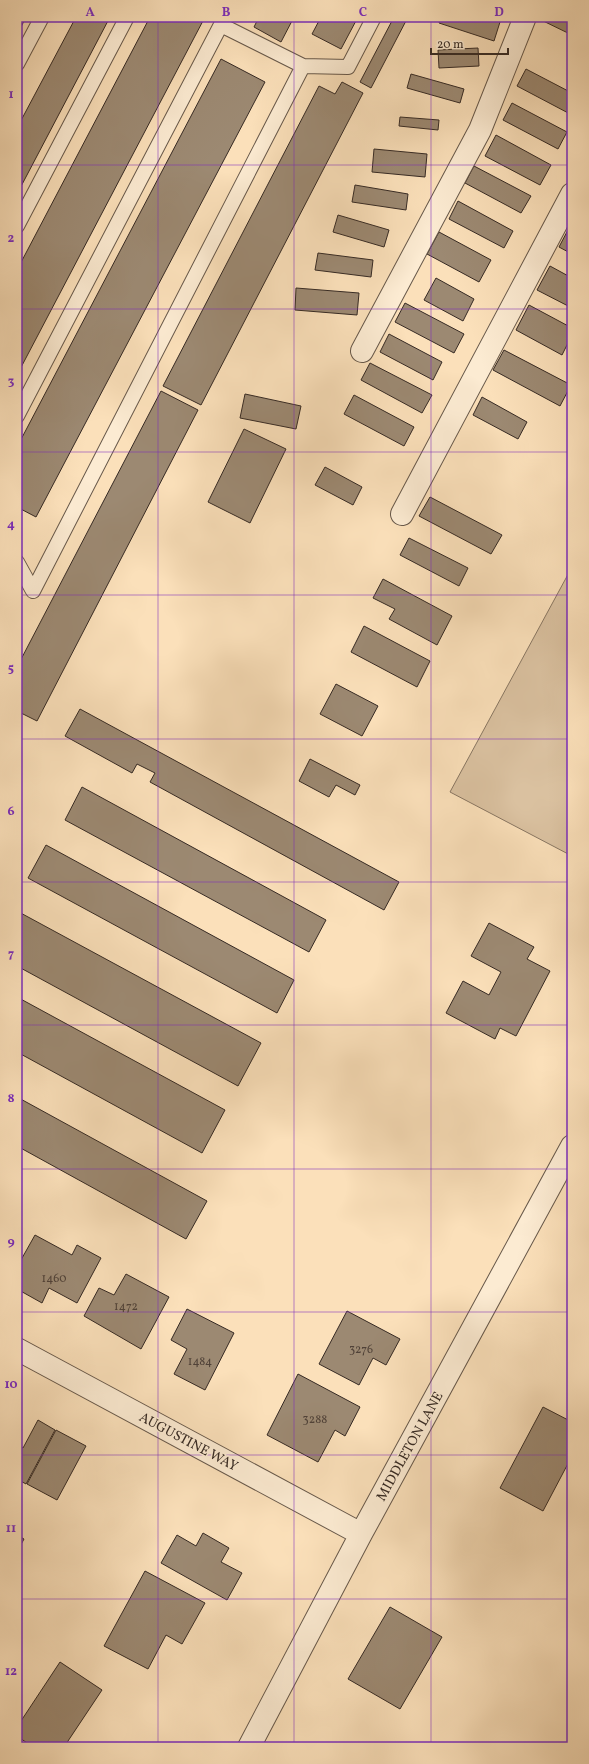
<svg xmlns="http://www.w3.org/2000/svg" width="589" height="1764" font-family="Vollkorn,serif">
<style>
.green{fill:#dac1a0;stroke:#887662}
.building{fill:#9c8972;stroke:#362a24}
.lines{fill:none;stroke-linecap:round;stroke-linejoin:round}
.lane-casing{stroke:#67584a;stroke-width:16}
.street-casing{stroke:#67584a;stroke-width:24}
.lane{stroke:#fcebd2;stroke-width:14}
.street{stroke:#fcebd2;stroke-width:22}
.grid{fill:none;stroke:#7b2cbf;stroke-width:1;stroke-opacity:0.55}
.labels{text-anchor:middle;stroke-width:3;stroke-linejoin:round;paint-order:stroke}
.number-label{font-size:12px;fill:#504238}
.street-label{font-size:14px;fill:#362a24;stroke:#fcebd2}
.neatline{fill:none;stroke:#7b2cbf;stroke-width:1.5}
.grid-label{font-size:13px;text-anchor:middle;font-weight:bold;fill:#7b2cbf}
</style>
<rect width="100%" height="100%" fill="#fbe0ba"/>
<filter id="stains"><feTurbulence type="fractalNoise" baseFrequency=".005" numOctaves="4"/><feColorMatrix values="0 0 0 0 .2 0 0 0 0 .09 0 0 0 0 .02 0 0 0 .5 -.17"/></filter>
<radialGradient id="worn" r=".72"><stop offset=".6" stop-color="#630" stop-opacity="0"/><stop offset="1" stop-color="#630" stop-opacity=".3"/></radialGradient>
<!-- green -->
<path class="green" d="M572,567V856L450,792Z"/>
<!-- building -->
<path class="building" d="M17,17H26L17,35Z
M76,17H110L17,194V128Z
M150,17H205L17,375V270Z
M259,17H294L281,42L254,27Z
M321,17H358L341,49L312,34Z
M394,17H408L371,88L360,82Z
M441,17H486L500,22L494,41L439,23Z
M535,17H572V35Z
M478,48L479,66L439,68L438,50Z
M221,59L265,82L36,517L17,507V447Z
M526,69L572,93V115L517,86Z
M411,74L464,89L460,103L407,88Z
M342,82L363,93L201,405L163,386L319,86L335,94Z
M512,103L567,132L558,149L503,120Z
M400,117L439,120L438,130L399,126Z
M496,135L551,165L540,185L485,156Z
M374,149L427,154L425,177L372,172Z
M474,166L531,196L521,213L465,183Z
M355,185L408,194L406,210L352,202Z
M458,201L513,231L504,248L449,219Z
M338,215L389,230L384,247L333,232Z
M569,228L572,230V254L559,247Z
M439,232L491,260L479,282L427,254Z
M318,253L373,260L371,277L315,270Z
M550,266L572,278V308L537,290Z
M436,278L474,299L463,321L424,300Z
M296,288L359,293L357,315L295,310Z
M405,303L464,334L454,353L395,322Z
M529,305L572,328V335L562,355L516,330Z
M389,334L442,362L433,380L380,352Z
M504,350L571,385L560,406L493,370Z
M370,363L432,395L422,413L361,380Z
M161,391L198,410L37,721L17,711V667Z
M245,394L301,406L296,429L240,418Z
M354,395L414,427L404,446L344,414Z
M482,397L527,422L518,439L473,415Z
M244,429L286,449L250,523L208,502Z
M325,467L362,487L353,505L315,485Z
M430,497L502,535L491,554L419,516Z
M409,538L468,568L459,586L400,555Z
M383,579L452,616L437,645L389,619L395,609L373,598Z
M364,626L430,661L417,687L351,652Z
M336,684L378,706L362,736L320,714Z
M80,709L399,882L384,910L150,782L155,773L137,764L132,773L65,736Z
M310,759L360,785L355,795L336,785L329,797L299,781Z
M82,787L326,920L309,952L65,820Z
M46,845L294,980L277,1013L28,878Z
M17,911L261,1043L238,1086L17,966Z
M489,923L534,947L527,959L550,971L516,1036L500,1028L495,1039L446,1013L463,981L489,995L501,972L471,956Z
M17,997L225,1110L202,1153L17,1052Z
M17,1097L207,1201L186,1239L17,1146Z
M35,1235L72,1255L77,1245L101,1258L77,1303L49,1288L42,1303L17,1289V1267Z
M126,1274L169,1297L141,1349L84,1316L99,1288L114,1295Z
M187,1309L234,1333L205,1390L174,1374L187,1349L171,1340Z
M347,1311L400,1339L386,1365L373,1358L359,1385L319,1364Z
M298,1374L360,1407L345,1436L335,1430L318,1462L267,1435Z
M543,1407L572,1422V1456L543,1511L500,1488Z
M38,1420L55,1430L26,1484L17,1479V1445L23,1448Z
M56,1430L86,1446L57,1500L27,1484Z
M203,1533L229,1548L221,1562L242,1573L227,1600L161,1563L177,1535L196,1546Z
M17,1535L24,1539L17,1552Z
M145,1571L205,1603L182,1644L166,1635L148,1669L104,1646Z
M390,1607L442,1637L400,1709L348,1679Z
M60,1662L102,1690L64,1747H33L17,1736V1727Z"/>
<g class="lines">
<!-- lane casing -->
<g class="lane-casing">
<path id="lane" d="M221,25L303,66
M17,64L42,17
M17,226L127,17
M17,416L225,17
M17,562L33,591L303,66L348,67L374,17"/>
</g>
<!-- street casing -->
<g class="street-casing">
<path id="street" d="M362,351L480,130L525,17
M402,514L572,194
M17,1349L361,1534
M249,1747L361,1534L572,1146"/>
</g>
<!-- lane -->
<use href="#lane" class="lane"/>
<!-- street -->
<use href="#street" class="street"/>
</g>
<!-- grid -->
<path class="grid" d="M158,17V1747M294,17V1747M431,17V1747M17,165H572M17,309H572M17,452H572M17,595H572M17,739H572M17,882H572M17,1025H572M17,1169H572M17,1312H572M17,1455H572M17,1599H572"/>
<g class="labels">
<!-- number labels -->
<g class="number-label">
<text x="54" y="1282">1460</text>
<text x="126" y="1310">1472</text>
<text x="361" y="1353">3276</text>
<text x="200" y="1365">1484</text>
<text x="315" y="1423">3288</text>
</g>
<!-- street labels -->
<g class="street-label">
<text transform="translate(189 1441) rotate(28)" y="5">AUGUSTINE WAY</text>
<text transform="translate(409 1446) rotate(-61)" y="5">MIDDLETON LANE</text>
</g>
</g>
<!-- margin -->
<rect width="589" height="1764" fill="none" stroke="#fbe0ba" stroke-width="44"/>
<!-- scale -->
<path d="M431 48v6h77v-6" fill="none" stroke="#362a24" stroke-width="2"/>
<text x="437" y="48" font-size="12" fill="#362a24" stroke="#fcebd2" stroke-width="3" paint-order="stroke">20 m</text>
<rect x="22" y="22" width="545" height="1720" class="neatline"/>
<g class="grid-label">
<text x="90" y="16">A</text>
<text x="226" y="16">B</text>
<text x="363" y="16">C</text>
<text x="499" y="16">D</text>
<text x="11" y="98">1</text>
<text x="11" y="242">2</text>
<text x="11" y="385">3</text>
<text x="11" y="528">4</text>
<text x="11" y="672">5</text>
<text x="11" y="815">6</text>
<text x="11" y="958">7</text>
<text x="11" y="1102">8</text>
<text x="11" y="1245">9</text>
<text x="11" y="1388">10</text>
<text x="11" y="1532">11</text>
<text x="11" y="1675">12</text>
</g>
<rect width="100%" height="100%" filter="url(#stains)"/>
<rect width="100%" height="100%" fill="url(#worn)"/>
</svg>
